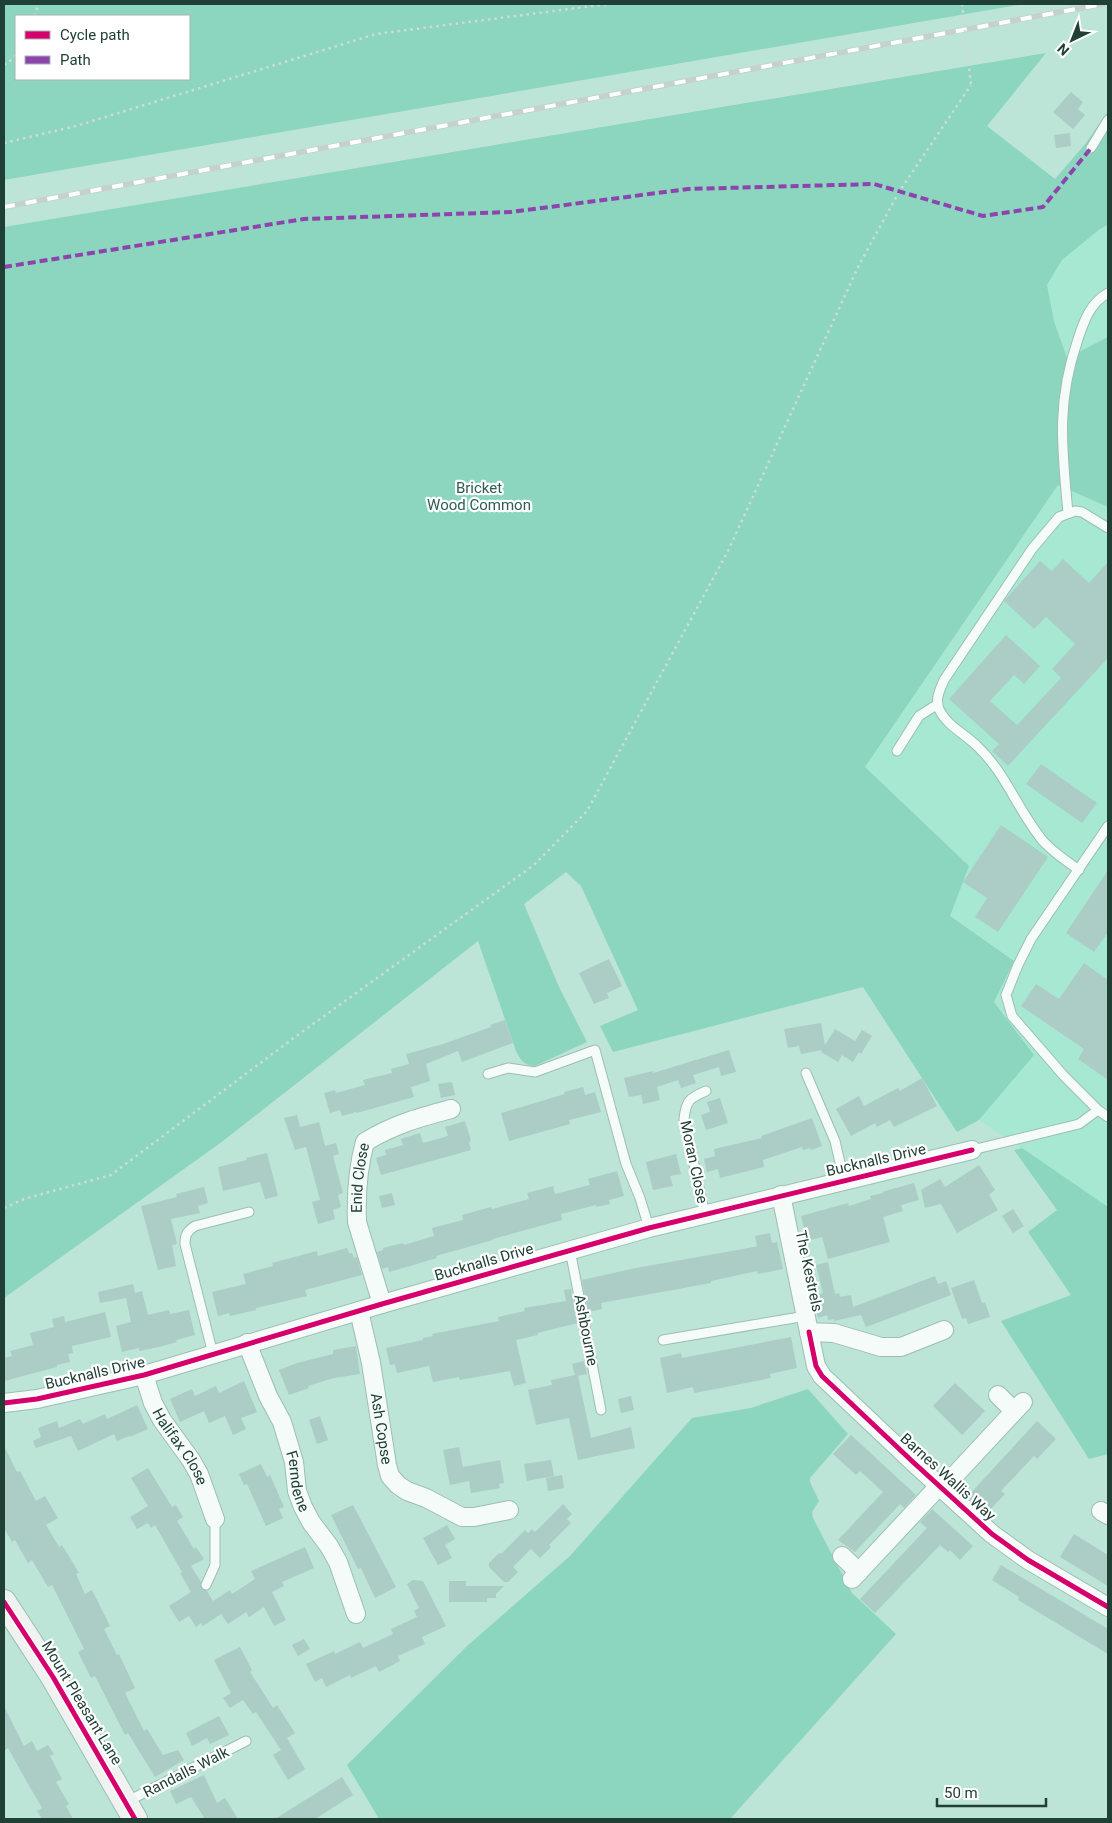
<svg xmlns="http://www.w3.org/2000/svg" width="1112" height="1823" font-family="Roboto,sans-serif">
<style>
.built{fill:#a7e8d3}
.green{fill:#8cd6bf;fill-rule:evenodd}
.building{fill:#abcdc6}
.lines{fill:none;stroke-linecap:round;stroke-linejoin:round}
.lane-casing{stroke:#9dbeb3;stroke-width:11}
.street-casing{stroke:#9dbeb3;stroke-width:20}
.secondary-casing{stroke:#9dbeb3;stroke-width:26}
.path{stroke:#cedbd6;stroke-width:2.5;stroke-dasharray:2.5 4;stroke-linecap:butt}
.lane{stroke:#f5fbf9;stroke-width:9}
.street{stroke:#f5fbf9;stroke-width:18}
.secondary{stroke:#eff2f1;stroke-width:24}
.rail-casing{stroke:#c5d1ce;stroke-width:5.5}
.rail{stroke:#fff;stroke-width:4;stroke-dasharray:11;stroke-linecap:butt}
.path-bridge{stroke:#cedbd6;stroke-width:2.5;stroke-dasharray:2.5 4;stroke-linecap:butt}
.quiet{stroke:#8e44ad;stroke-width:4;stroke-dasharray:8 4;stroke-linecap:butt}
.cycleway-casing{stroke:#fff;stroke-width:8}
.cycleway{stroke:#d6006c;stroke-width:5}
.labels{text-anchor:middle;stroke-width:4.5;stroke-linejoin:round;paint-order:stroke}
.park-label{font-size:15px;fill:#2d5e4f;stroke:#fff}
.street-label{font-size:15px;fill:#203f35;stroke:#fff}
</style>
<rect width="100%" height="100%" fill="#bce4d7"/>
<!-- built -->
<path class="built" d="M1108,225V337L1067,358L1054,321L1047,285L1062,260L1100,229Z
M1058,485L1108,507V1207L979,1120L1034,1055L994,1001L1014,961L949,916L865,767Z"/>
<!-- green -->
<path class="green" d="M4,4H1024L4,180ZM16,16H189V79H16Z
M1046,53L987,126L1055,179L1086,143L1108,111V225L1100,229L1062,260L1047,285L1054,321L1067,358L1108,337V507L1058,485L865,767L969,866L950,916L1014,961L994,1002L1034,1055L979,1120L957,1132L863,987L613,1052L600,1026L638,1010L581,886L566,872L524,904L559,987L587,1042L535,1066C524,1065 521,1061 516,1051L478,941L223,1141L4,1298V227Z
M1022,1148L1108,1207V1454L1089,1459L1001,1321L1071,1295L1028,1232L1057,1210L1014,1150Z
M808,1389L848,1434L810,1478V1482L819,1501L812,1512L813,1518L852,1593L896,1634L730,1819H379L347,1765L466,1647L570,1556L692,1418L751,1408Z"/>
<!-- building -->
<path class="building" d="M1071,92L1083,102L1078,109L1085,115L1073,129L1053,112Z
M1070,133L1071,146L1056,148L1054,135Z
M1063,559L1089,583L1108,562V658L1008,766L992,751L999,744L949,699L1006,635L1040,666L1024,684L1014,675L990,701L1017,725L1061,678L1052,669L1075,644L1046,617L1034,629L1004,601L1040,561L1052,571Z
M1041,764L1097,803L1082,823L1026,784Z
M1001,825L1048,857L998,932L975,917L987,898L963,882Z
M1108,870V932L1094,952L1066,933Z
M609,959L622,986L607,993L609,998L594,1004L579,973Z
M1084,963L1108,980V1080L1078,1059L1084,1049L1021,1006L1036,984L1059,999Z
M505,1020L513,1043L462,1062L458,1051L426,1064L430,1081L411,1087L414,1097L357,1113L356,1112L342,1116L340,1110L330,1113L324,1093L335,1090L336,1093L365,1085L363,1080L392,1073L391,1069L409,1064L406,1054L443,1044L491,1027L490,1025Z
M821,1023L825,1045L835,1029L855,1041L862,1030L872,1036L861,1054L859,1052L853,1062L842,1055L838,1062L821,1052L822,1050L801,1054L799,1046L788,1048L784,1029Z
M729,1050L736,1072L721,1076L719,1067L693,1075L696,1083L681,1088L678,1080L657,1087L660,1100L643,1104L641,1095L629,1097L624,1078L653,1071V1073Z
M922,1078L937,1106L894,1127L890,1120L877,1127L875,1123L851,1136L836,1109L859,1096L864,1106L898,1088L900,1091Z
M452,1082L455,1095L441,1098L438,1084Z
M583,1087L585,1095L595,1092L601,1112L569,1120L570,1124L509,1141L501,1113L565,1094L564,1092Z
M720,1098L728,1123L706,1130L701,1115L710,1112L707,1102Z
M297,1115L300,1127L319,1122L325,1146L336,1143L339,1154L333,1156L343,1193L338,1195L341,1207L333,1210L335,1219L318,1224L312,1202L320,1200L306,1147L295,1150L284,1118Z
M812,1118L822,1146L811,1150L810,1148L803,1150L802,1147L763,1160L764,1167L720,1178L718,1169L707,1172L704,1159L715,1156L714,1149L762,1138L761,1136Z
M465,1121L471,1141L469,1142L471,1150L381,1175L376,1158L386,1155L385,1150L403,1145L401,1139L420,1133L423,1143L448,1136L445,1127Z
M267,1153L278,1196L265,1199L260,1182L223,1191L218,1167L247,1160L246,1158Z
M676,1154L681,1174L670,1176L673,1186L653,1190L646,1162Z
M979,1165L995,1190L989,1195L998,1210L957,1233L941,1204L925,1208L921,1190L940,1179L945,1187Z
M617,1171L624,1196L609,1200L610,1204L596,1207V1205L561,1214L562,1220L493,1239V1240L436,1256L437,1258L410,1266L389,1272L388,1267L382,1269L377,1252L383,1250V1248L403,1243L404,1245L434,1236L432,1228L463,1220L462,1215L491,1207L492,1209L529,1199L527,1193L553,1186L555,1194L590,1185L588,1179Z
M914,1183L919,1200L901,1205L903,1211L883,1217L890,1242L828,1259L822,1237L807,1241L801,1216L848,1203L849,1206L871,1199L870,1196L883,1193L882,1192Z
M204,1187L208,1203L198,1206L200,1213L171,1219L177,1244L172,1245L176,1266L158,1270L141,1206L177,1197L176,1194Z
M392,1193L395,1205L382,1208L379,1196Z
M1013,1209L1024,1226L1013,1233L1002,1216Z
M770,1233L772,1243L777,1242L783,1269L758,1274L757,1271L711,1281V1283L601,1303L602,1309L588,1312L582,1280L636,1268L754,1247L757,1246L755,1236Z
M347,1248L349,1253H352L354,1258L357,1257L362,1275L305,1290L307,1296L256,1308V1310L230,1316L229,1313L218,1316L212,1292L246,1284L243,1274L273,1266L272,1263L317,1251L318,1256Z
M828,1262L835,1294L839,1293L840,1297L851,1295L853,1307L935,1276L938,1284L946,1281L951,1295L866,1327L861,1315L834,1321V1319L828,1320L827,1315L818,1318L813,1296L823,1293L816,1265Z
M974,1280L982,1303L985,1302L990,1317L968,1324L966,1318L962,1319L951,1288Z
M133,1284L135,1293L142,1291L148,1315L169,1310L170,1314L189,1310L195,1335L176,1340L177,1342L159,1347L139,1351V1348L122,1352L116,1326L131,1322L126,1298L100,1303L98,1292Z
M571,1289L578,1323L537,1333L538,1335L516,1340L526,1383L514,1386L510,1371L460,1380L459,1377L433,1382L429,1366L397,1373L395,1364L390,1365L386,1348L423,1340V1338L433,1336L432,1334L499,1321L498,1317L525,1311L524,1308L566,1301L564,1290Z
M105,1312L111,1337L72,1346L73,1353L68,1354L70,1362L57,1365V1367L4,1381V1358L12,1356L10,1351L33,1345L30,1333L54,1327L52,1319L64,1316L65,1322Z
M791,1337L797,1368L770,1374L771,1378L721,1388L694,1393L693,1387L667,1393L660,1358L681,1353L682,1358Z
M356,1346L360,1374L334,1378L308,1386L309,1388L289,1395L279,1370L297,1363L333,1354V1350Z
M584,1361L587,1374L578,1376L591,1438L631,1427L635,1448L578,1460L569,1418L536,1425L528,1390L552,1385L551,1380L575,1375L572,1364Z
M244,1381L257,1412L241,1418L246,1429L233,1435L225,1416L209,1423L204,1411L180,1422L170,1399L192,1389L195,1396L216,1386L219,1393Z
M955,1383L985,1411L962,1435L933,1406Z
M631,1396L634,1410L621,1413L618,1399Z
M137,1405L148,1429L130,1437L129,1436L117,1441L114,1434L78,1451L71,1436L36,1448L33,1441L41,1437L38,1428L57,1421L59,1428L80,1419L83,1424L105,1414L107,1419Z
M320,1416L328,1440L317,1444L309,1420Z
M1037,1421L1056,1439L1037,1459L1034,1456L1001,1491L1005,1494L986,1514L967,1497Z
M851,1435L916,1495L904,1508L900,1504L855,1552L838,1540L883,1492L860,1471L856,1475L833,1454Z
M4,1446L17,1472L20,1471L36,1501L45,1496L58,1518L46,1525L59,1547L62,1545L79,1573L76,1574L85,1594L92,1590L110,1626L104,1629L117,1655L119,1654L135,1688L125,1693L144,1731L147,1729L163,1755L178,1750L184,1760L155,1777L128,1733L125,1735L95,1676L91,1678L78,1652L84,1649L52,1585L48,1587L32,1560L28,1563L15,1540L12,1542L4,1528Z
M459,1447L463,1467L500,1460L504,1483L499,1484L500,1488L471,1493L469,1481L450,1485L443,1450Z
M551,1460L554,1476L527,1481L524,1464Z
M261,1464L267,1477L270,1475L284,1507L279,1509L283,1518L266,1526L247,1484L244,1485L239,1474Z
M148,1468L172,1507L176,1505L183,1517L177,1521L194,1549L196,1547L204,1559L191,1566L201,1582V1588L207,1591L213,1601L230,1590L232,1594L255,1579L251,1571L305,1547L314,1568L282,1582L284,1586L272,1592L286,1620L274,1626L264,1607L249,1617L246,1612L228,1624L221,1614L203,1626L201,1623L196,1627L189,1616L179,1622L169,1606L191,1592L180,1573L182,1572L155,1525L151,1528L148,1523L137,1529L130,1517L148,1506L131,1478Z
M562,1475L564,1488L548,1491L546,1478Z
M563,1504L572,1514L567,1519L571,1523L549,1545L551,1547L540,1558L531,1549L513,1567L518,1572L508,1582H504L489,1567V1563L499,1553L501,1554L525,1530L528,1533L532,1529L535,1532Z
M353,1505L396,1587L375,1598L361,1568L358,1569L331,1515Z
M932,1509L973,1546L960,1560L950,1550L948,1552L940,1545L875,1613L860,1599L927,1528L920,1522Z
M447,1525L455,1539L445,1545L452,1558L438,1565L423,1538Z
M1074,1534L1108,1555V1586L1060,1557Z
M1001,1565L1108,1629V1654L1018,1600L1019,1597L992,1580Z
M413,1580L423,1581L446,1626L422,1637L425,1644L398,1656L400,1661L379,1672L376,1666L351,1678L350,1675L326,1687L322,1678L315,1682L306,1664L334,1651L335,1654L360,1642L363,1648L393,1634L391,1629L417,1617L414,1611L419,1608L407,1584Z
M449,1581H466V1586H504L496,1594V1598H487V1602H449Z
M304,1639L310,1649L298,1656L292,1645Z
M240,1647L252,1670L250,1672L273,1708L277,1705L295,1733L287,1738L305,1769L288,1780L273,1755L281,1750L256,1712L253,1714L243,1700L230,1708L223,1698L231,1693L214,1660Z
M4,1706L24,1746L32,1741L37,1751L48,1745L54,1754L50,1756L62,1779L56,1782L69,1804L66,1806L73,1819H42L37,1811L42,1808L23,1775L8,1748L4,1751Z
M219,1716L229,1735L210,1744L207,1738L192,1746L186,1733Z
M204,1775L217,1803L225,1798L238,1819H205L191,1797L176,1804L170,1791Z
M342,1777L353,1795L315,1819H275Z"/>
<g class="lines">
<!-- lane casing -->
<g class="lane-casing">
<path id="lane" d="M1091,148L1108,120
M1068,513C1062,448 1056,403 1078,339C1084,321 1090,303 1108,293
M897,751L919,716L938,704
M1108,826L1031,939L1018,965L1006,995L1012,1016L1064,1076L1098,1110L1108,1117
M1079,870C1066,861 1053,852 1043,841C1018,811 1006,773 977,746C965,734 946,725 939,709C935,698 940,690 944,680L1032,549L1059,517L1075,511L1082,512L1108,528
M806,1073L835,1141L841,1167L847,1180
M488,1074L508,1068L535,1072L595,1050L626,1164L640,1198L649,1228
M972,1150L1079,1124L1098,1110
M705,1215L684,1119C686,1101 689,1098 706,1091
M570,1250L601,1410
M663,1340L806,1316
M213,1354L185,1244C185,1235 187,1231 195,1226L249,1212
M206,1585L215,1565V1519
M126,1802L246,1741"/>
</g>
<!-- street casing -->
<g class="street-casing">
<g id="street">
<path d="M781,1195L809,1332L834,1333L881,1347H901L944,1330"/>
<path id="s1" d="M382,1304L357,1222C356,1196 358,1167 365,1142C395,1124 418,1118 451,1109"/>
<path id="s2" d="M359,1311L371,1363L387,1465L390,1476L398,1485L407,1491L426,1498L462,1517H474L509,1510"/>
<path d="M809,1332L816,1366L822,1376L913,1462L992,1534L1028,1560L1108,1607"/>
<path id="s3" d="M247,1343L268,1396L282,1422L294,1462L297,1491L303,1507L311,1522L329,1546L338,1562L356,1614"/>
<path id="s4" d="M144,1375L153,1403L162,1420L191,1460L199,1474L215,1519"/>
<path d="M998,1395L1014,1411"/>
<path d="M4,1403L37,1399L144,1375L382,1304L649,1228L972,1150"/>
<path d="M942,1489L1023,1402"/>
<path d="M1101,1511L1108,1515"/>
<path d="M842,1556L859,1572"/>
<path d="M852,1579L939,1486"/>
</g>
</g>
<!-- secondary casing -->
<g class="secondary-casing">
<path id="secondary" d="M4,1602L53,1677L135,1819"/>
</g>
<!-- path -->
<path class="path" d="M34,16L39,4
M4,65L14,58L16,53
M4,143L76,126L376,34L608,4
M4,1208L24,1199L111,1175L295,1037L534,865L587,811L728,551L859,265L899,192L971,85"/>
<!-- lane -->
<use href="#lane" class="lane"/>
<!-- street -->
<use href="#street" class="street"/>
<!-- secondary -->
<use href="#secondary" class="secondary"/>
<!-- rail casing -->
<g class="rail-casing">
<path id="rail" d="M4,207L1103,4"/>
</g>
<!-- rail -->
<use href="#rail" class="rail"/>
<!-- path-bridge -->
<path class="path-bridge" d="M962,4L971,85"/>
<!-- quiet -->
<path class="quiet" d="M4,267L304,219L511,212L688,189L874,184L983,216L1043,207L1091,148"/>
<!-- cycleway casing -->
<g class="cycleway-casing">
<path id="cycleway" d="M809,1332L816,1366L822,1376L913,1462L992,1534L1028,1560L1108,1607
M4,1403L37,1399L144,1375L382,1304L649,1228L972,1150
M4,1602L53,1677L135,1819"/>
</g>
<!-- cycleway -->
<use href="#cycleway" class="cycleway"/>
</g>
<g class="labels">
<!-- park labels -->
<g class="park-label">
<text x="479" y="493">Bricket<tspan x="479" dy="17">Wood Common</tspan></text>
</g>
<!-- street labels -->
<g class="street-label">
<text transform="translate(876 1160) rotate(-13)" y="5">Bucknalls Drive</text>
<text transform="translate(694 1162) rotate(78)" y="5">Moran Close</text>
<text dy="5" stroke="none"><textPath href="#s1" startOffset="130">Enid Close</textPath></text>
<text transform="translate(484 1262) rotate(-16)" y="5">Bucknalls Drive</text>
<text transform="translate(809 1271) rotate(78)" y="5">The Kestrels</text>
<text transform="translate(586 1330) rotate(79)" y="5">Ashbourne</text>
<text transform="translate(95 1373) rotate(-13)" y="5">Bucknalls Drive</text>
<text dy="5" stroke="none"><textPath href="#s2" startOffset="120">Ash Copse</textPath></text>
<text dy="5" stroke="none"><textPath href="#s4" startOffset="81">Halifax Close</textPath></text>
<text transform="translate(948 1477) rotate(42)" y="5">Barnes Wallis Way</text>
<text dy="5" stroke="none"><textPath href="#s3" startOffset="148">Ferndene</textPath></text>
<text transform="translate(82 1703) rotate(59)" y="5">Mount Pleasant Lane</text>
<text transform="translate(186 1772) rotate(-27)" y="5">Randalls Walk</text>
</g>
</g>
<!-- border -->
<rect width="1112" height="1823" fill="none" stroke="#203f35" stroke-width="10"/>
<!-- legend -->
<rect x="15" y="15" width="175" height="65" fill="#ffffff" stroke="#a6b2ae"/>
<rect x="25" y="31" width="25" height="8" fill="#d6006c" stroke="#a6b2ae"/>
<text x="60" y="40" font-size="15" fill="#203f35">Cycle path</text>
<rect x="25" y="56" width="25" height="8" fill="#8e44ad" stroke="#a6b2ae"/>
<text x="60" y="65" font-size="15" fill="#203f35">Path</text>
<!-- north arrow -->
<g transform="translate(1072 40) rotate(223)" stroke="#ffffff" stroke-width="4" paint-order="stroke">
<path d="M0-4L9 19L0 12L-9 19Z" fill="#203f35"/>
<text y="-8" font-size="14" font-weight="bold" text-anchor="middle" fill="#203f35">N</text>
</g>
<!-- scale -->
<path d="M937 1798v8h109v-8" fill="none" stroke="#203f35" stroke-width="2.5"/>
<text x="944" y="1798" font-size="15" fill="#203f35" stroke="#ffffff" stroke-width="4" paint-order="stroke">50 m</text>
</svg>
